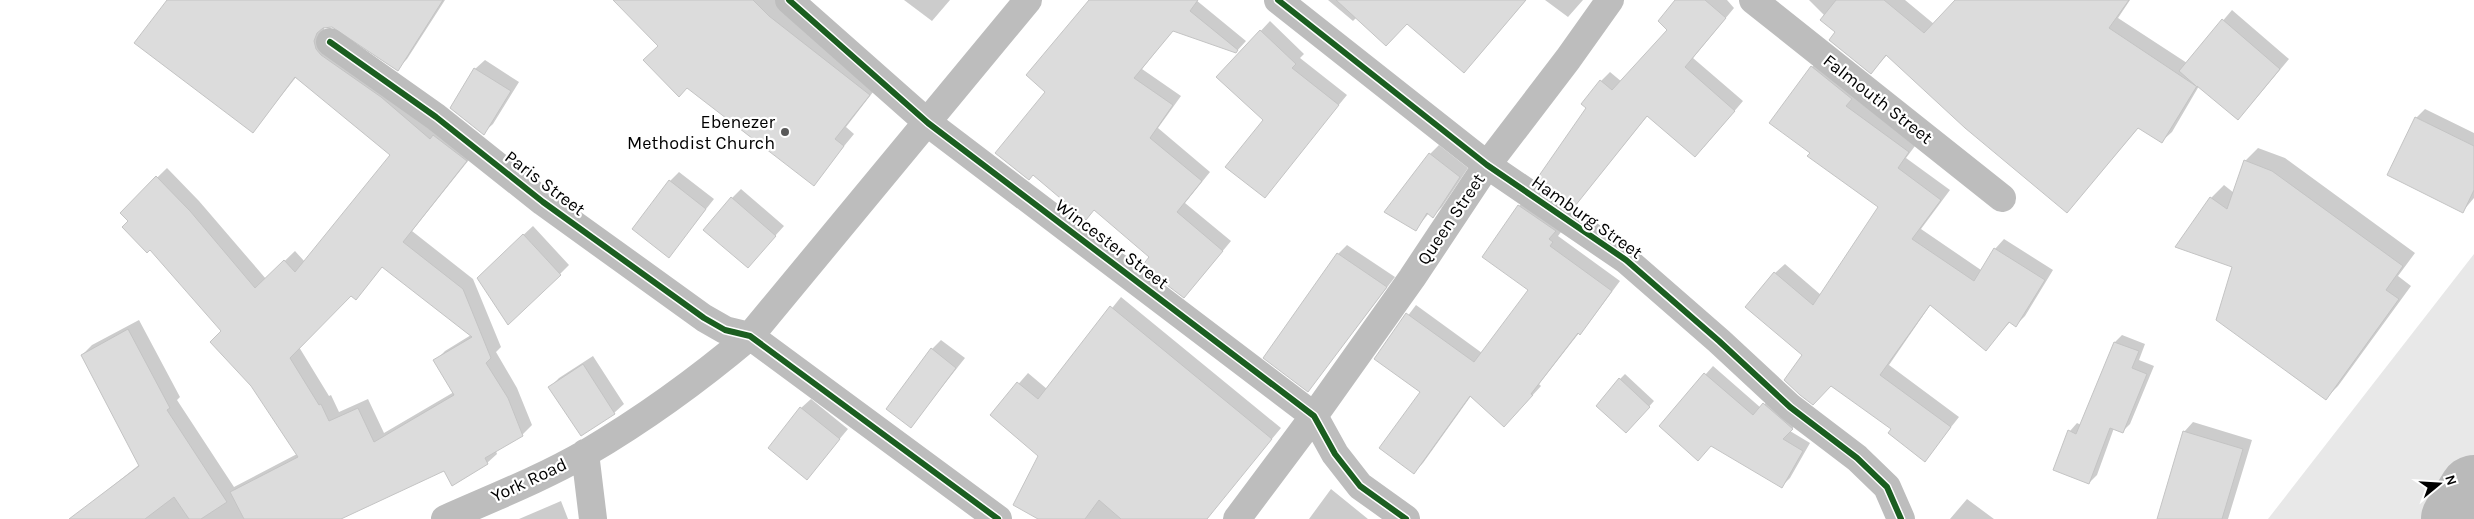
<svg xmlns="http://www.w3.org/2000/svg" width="2474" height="519" font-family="Karla,sans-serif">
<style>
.green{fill:#e8e8e8}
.shadow{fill:#0003;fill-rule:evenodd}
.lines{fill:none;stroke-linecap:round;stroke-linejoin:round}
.river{stroke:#bababa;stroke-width:70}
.building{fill:#dcdcdc;stroke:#c4c4c4;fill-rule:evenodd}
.minor{stroke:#bdbdbd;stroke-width:28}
.cycleway-casing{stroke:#fff;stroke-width:9}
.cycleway{stroke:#1b5e20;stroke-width:6}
.poi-dot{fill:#595959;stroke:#fff;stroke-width:2}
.labels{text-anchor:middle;stroke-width:4.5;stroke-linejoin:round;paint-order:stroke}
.street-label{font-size:18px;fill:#000;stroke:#fff}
.poi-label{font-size:18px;fill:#000;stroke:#fff;text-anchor:end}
</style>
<rect width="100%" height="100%" fill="#fff"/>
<!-- green -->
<path class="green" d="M2474,254V519H2268Z"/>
<!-- shadow -->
<path class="shadow" d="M168,0H445L407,59L397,69L332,25L325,26L324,29L325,38L476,151L412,231L473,279L501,347L496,352L517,388L532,425L522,435L496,451L497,454L487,463L444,470L331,519H92L84,509L140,464L82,355L92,345L139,320L180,397L177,400L234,487L297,454L222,331L121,213L167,168L199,201L266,279L295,251L305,262L392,154L297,76L253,131ZM383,266L471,335L445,351L435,361L454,392L384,433L368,399L339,412L331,395L329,396L299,347L351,295L356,298Z
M615,0H776L880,83L846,127L854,134L813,184L659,45Z
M904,0H950L932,21Z
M1105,0H1196L1246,41L1236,52L1173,30L1142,69L1181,96L1158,128L1210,172L1185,203L1231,241L1193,287L1151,256L1047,92Z
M1328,0H1526L1474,61L1407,22L1357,17L1353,21Z
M1545,0H1583L1568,17Z
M1677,0H1727L1734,8L1693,58L1743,101L1704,147L1648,115L1575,205L1588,108L1601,81L1610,72L1622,82L1669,29Z
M1809,0H1905L1934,24L1956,0H2130L2118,18L2187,63L2232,10L2289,59L2247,109L2199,86L2172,132L2162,141L2139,127L2067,212L1887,55L1871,73L1825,16Z
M1270,21L1304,54L1300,58L1347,95L1264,196L1265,120L1218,77Z
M1821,57L1918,142L1906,158L1950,190L1921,229L1981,270L1995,249L2004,239L2053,270L2025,316L2016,325L2010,322L1986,349L1931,304L1889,365L1959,417L1925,460L1893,429L1803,354L1775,273L1785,264L1821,295L1880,207L1811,152L1812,67Z
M485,60L519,82L493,124L483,133L475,69Z
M2425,109L2474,133V198L2463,211L2416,118Z
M1439,145L1468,168L1442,207L1433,216L1429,213L1416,229L1430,154Z
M2258,148L2285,158L2415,253L2398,276L2411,286L2338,386L2326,398L2233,266L2211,198L2224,185L2234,193L2245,161Z
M679,172L714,199L669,256L670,181Z
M741,189L784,226L748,266L732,198Z
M1528,197L1561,232L1558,236L1620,281L1588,324L1579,333L1539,384L1541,386L1513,417L1471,396L1423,463L1414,472L1422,392L1376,358L1416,305L1482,353L1530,290L1519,206Z
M533,226L569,265L560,274L488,268Z
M1347,245L1395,277L1308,390L1338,254Z
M1121,297L1281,428L1205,519H1049L1040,455L992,414L1028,373L1047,389Z
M2122,335L2145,344L2139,360L2154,366L2130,424L2122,432L2114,428L2097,475L2089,483L2070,431L2077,423L2081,425L2115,342Z
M941,340L965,358L911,426L932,349Z
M593,356L624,404L614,413L581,435L550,387L559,378Z
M1713,366L1761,408L1772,396L1800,420L1790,431L1810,443L1790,478L1782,486L1711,445L1660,426Z
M1625,374L1654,401L1631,427L1620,379Z
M811,399L848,429L807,478L801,408Z
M2193,422L2252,440L2228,519H2158L2184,432Z
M1331,489L1368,519H1309Z
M1967,499L1994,519H1950Z
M561,501L568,519H519Z"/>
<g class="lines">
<!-- river -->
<path class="river" d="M2456,519L2474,490"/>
</g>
<!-- building -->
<path class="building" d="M167,0H443L398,71L332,27L323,28L317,33L314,41L316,49L321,55L381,97L430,139L433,135L467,161L403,242L463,289L491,358L486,363L508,398L523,436L485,458L488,464L452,486L444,471L341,519H244L230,492L298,457L251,386L210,342L221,331L150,250L147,253L122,227L128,221L120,213L156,176L190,211L255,288L284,260L295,272L390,155L295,77L253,133L134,43ZM382,267L472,337L433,360L454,395L374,442L358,408L329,421L321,404L319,405L290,358L351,296L356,300Z
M613,0H753L769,16L870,95L835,139L844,146L814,186L687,88L679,97L643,60L658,46Z
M1089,0H1198L1190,11L1238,50L1236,53L1173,31L1134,78L1173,105L1150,138L1202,181L1177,212L1223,251L1184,298L1142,266L1149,257L1094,210L1086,220L1033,175L1029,180L995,153L1045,92L1026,75Z
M1336,0H1526L1464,73L1407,24L1386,46Z
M1675,0H1705L1726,18L1685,67L1735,111L1695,157L1647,116L1575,206L1536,180L1586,108L1581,104L1600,80L1612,90L1667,30L1658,21Z
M1836,0H1884L1924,33L1955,0H2129L2109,28L2196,86L2179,71L2222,19L2280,69L2238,120L2197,86L2162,143L2138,128L2067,213L1965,128L1886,55L1871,74L1829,40L1835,32L1820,20Z
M1260,30L1296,64L1292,68L1339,105L1265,198L1225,167L1263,120L1216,77Z
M1811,66L1852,99L1846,106L1909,152L1898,168L1941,200L1912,239L1974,281L1994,248L2045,280L2016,327L2009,322L1986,351L1930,305L1880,375L1951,427L1925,462L1888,433L1891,429L1831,386L1813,405L1800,395L1784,380L1802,355L1745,307L1774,272L1813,305L1878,207L1807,156L1810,153L1769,123Z
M474,68L511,91L484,135L450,108Z
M2415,117L2474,146V190L2463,213L2387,175Z
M1429,153L1460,177L1433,218L1427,213L1416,231L1384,212Z
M2244,160L2272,171L2403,266L2386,290L2399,299L2326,400L2216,320L2232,267L2175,247L2210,197L2227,209Z
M669,180L706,209L669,258L632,229Z
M731,197L776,236L748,268L703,230Z
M1518,205L1556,231L1549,239L1553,242L1550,246L1612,291L1580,335L1578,333L1531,394L1533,395L1504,427L1470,396L1414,474L1379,448L1420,392L1374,359L1406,313L1474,362L1528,290L1482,257Z
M523,234L561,275L508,325L477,278Z
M1337,253L1387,287L1308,392L1263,358Z
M1110,306L1272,439L1207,519H1121L1099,500L1085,519H1038L1013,505L1038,456L990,415L1017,382L1038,399Z
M128,329L170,408L167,410L227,502L201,519H189L174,497L145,519H69L139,466L81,355Z
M2114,342L2139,351L2132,368L2147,374L2123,433L2110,428L2089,484L2053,470L2068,430L2076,434Z
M931,348L956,368L911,428L886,409Z
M583,364L615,414L581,436L548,387Z
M1704,373L1753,415L1763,403L1793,429L1783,439L1803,451L1782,488L1711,446L1698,461L1659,426Z
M1619,378L1650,407L1626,433L1596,406Z
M800,407L840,439L807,480L768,448Z
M2183,431L2243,449L2222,519H2157Z"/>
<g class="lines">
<!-- minor -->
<path class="minor" d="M789,0L928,123L1314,416L1335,454L1360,486L1406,519
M1278,0L1487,165L1626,260L1719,341L1790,407L1857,458L1887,487L1901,519
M1753,0L2002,198
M330,42L436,117L543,202L704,318L725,330L750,336L998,519
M585,453L593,519
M445,519C492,498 541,479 586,453C644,419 699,379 750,336L1028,0
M1237,519L1314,416L1412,278L1487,165L1568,59L1610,0"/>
<!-- cycleway casing -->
<g class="cycleway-casing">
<path id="cycleway" d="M789,0L928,123L1314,416L1335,454L1360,486L1406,519
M1278,0L1487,165L1626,260L1719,341L1790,407L1857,458L1887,487L1901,519
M330,42L436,117L543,202L704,318L725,330L750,336L998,519"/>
</g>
<!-- cycleway -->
<use href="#cycleway" class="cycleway"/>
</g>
<!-- markers -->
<circle class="poi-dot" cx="785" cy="132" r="5"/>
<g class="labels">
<!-- street labels -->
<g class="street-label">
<text transform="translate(1878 99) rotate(38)" y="6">Falmouth Street</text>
<text transform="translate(545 183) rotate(37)" y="6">Paris Street</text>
<text transform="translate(1587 217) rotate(35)" y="6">Hamburg Street</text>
<text transform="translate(1451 219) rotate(-56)" y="6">Queen Street</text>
<text transform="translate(1112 244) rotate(37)" y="6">Wincester Street</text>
<text transform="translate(529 480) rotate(-25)" y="6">York Road</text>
</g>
<!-- poi labels -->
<g class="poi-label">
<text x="775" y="128">Ebenezer<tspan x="775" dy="21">Methodist Church</tspan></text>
</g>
</g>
<!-- north arrow -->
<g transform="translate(2439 484) rotate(72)" stroke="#ffffff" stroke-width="4" paint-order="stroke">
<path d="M0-4L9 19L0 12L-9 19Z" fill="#000000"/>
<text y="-8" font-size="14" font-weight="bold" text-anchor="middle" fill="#000000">N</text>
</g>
</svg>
